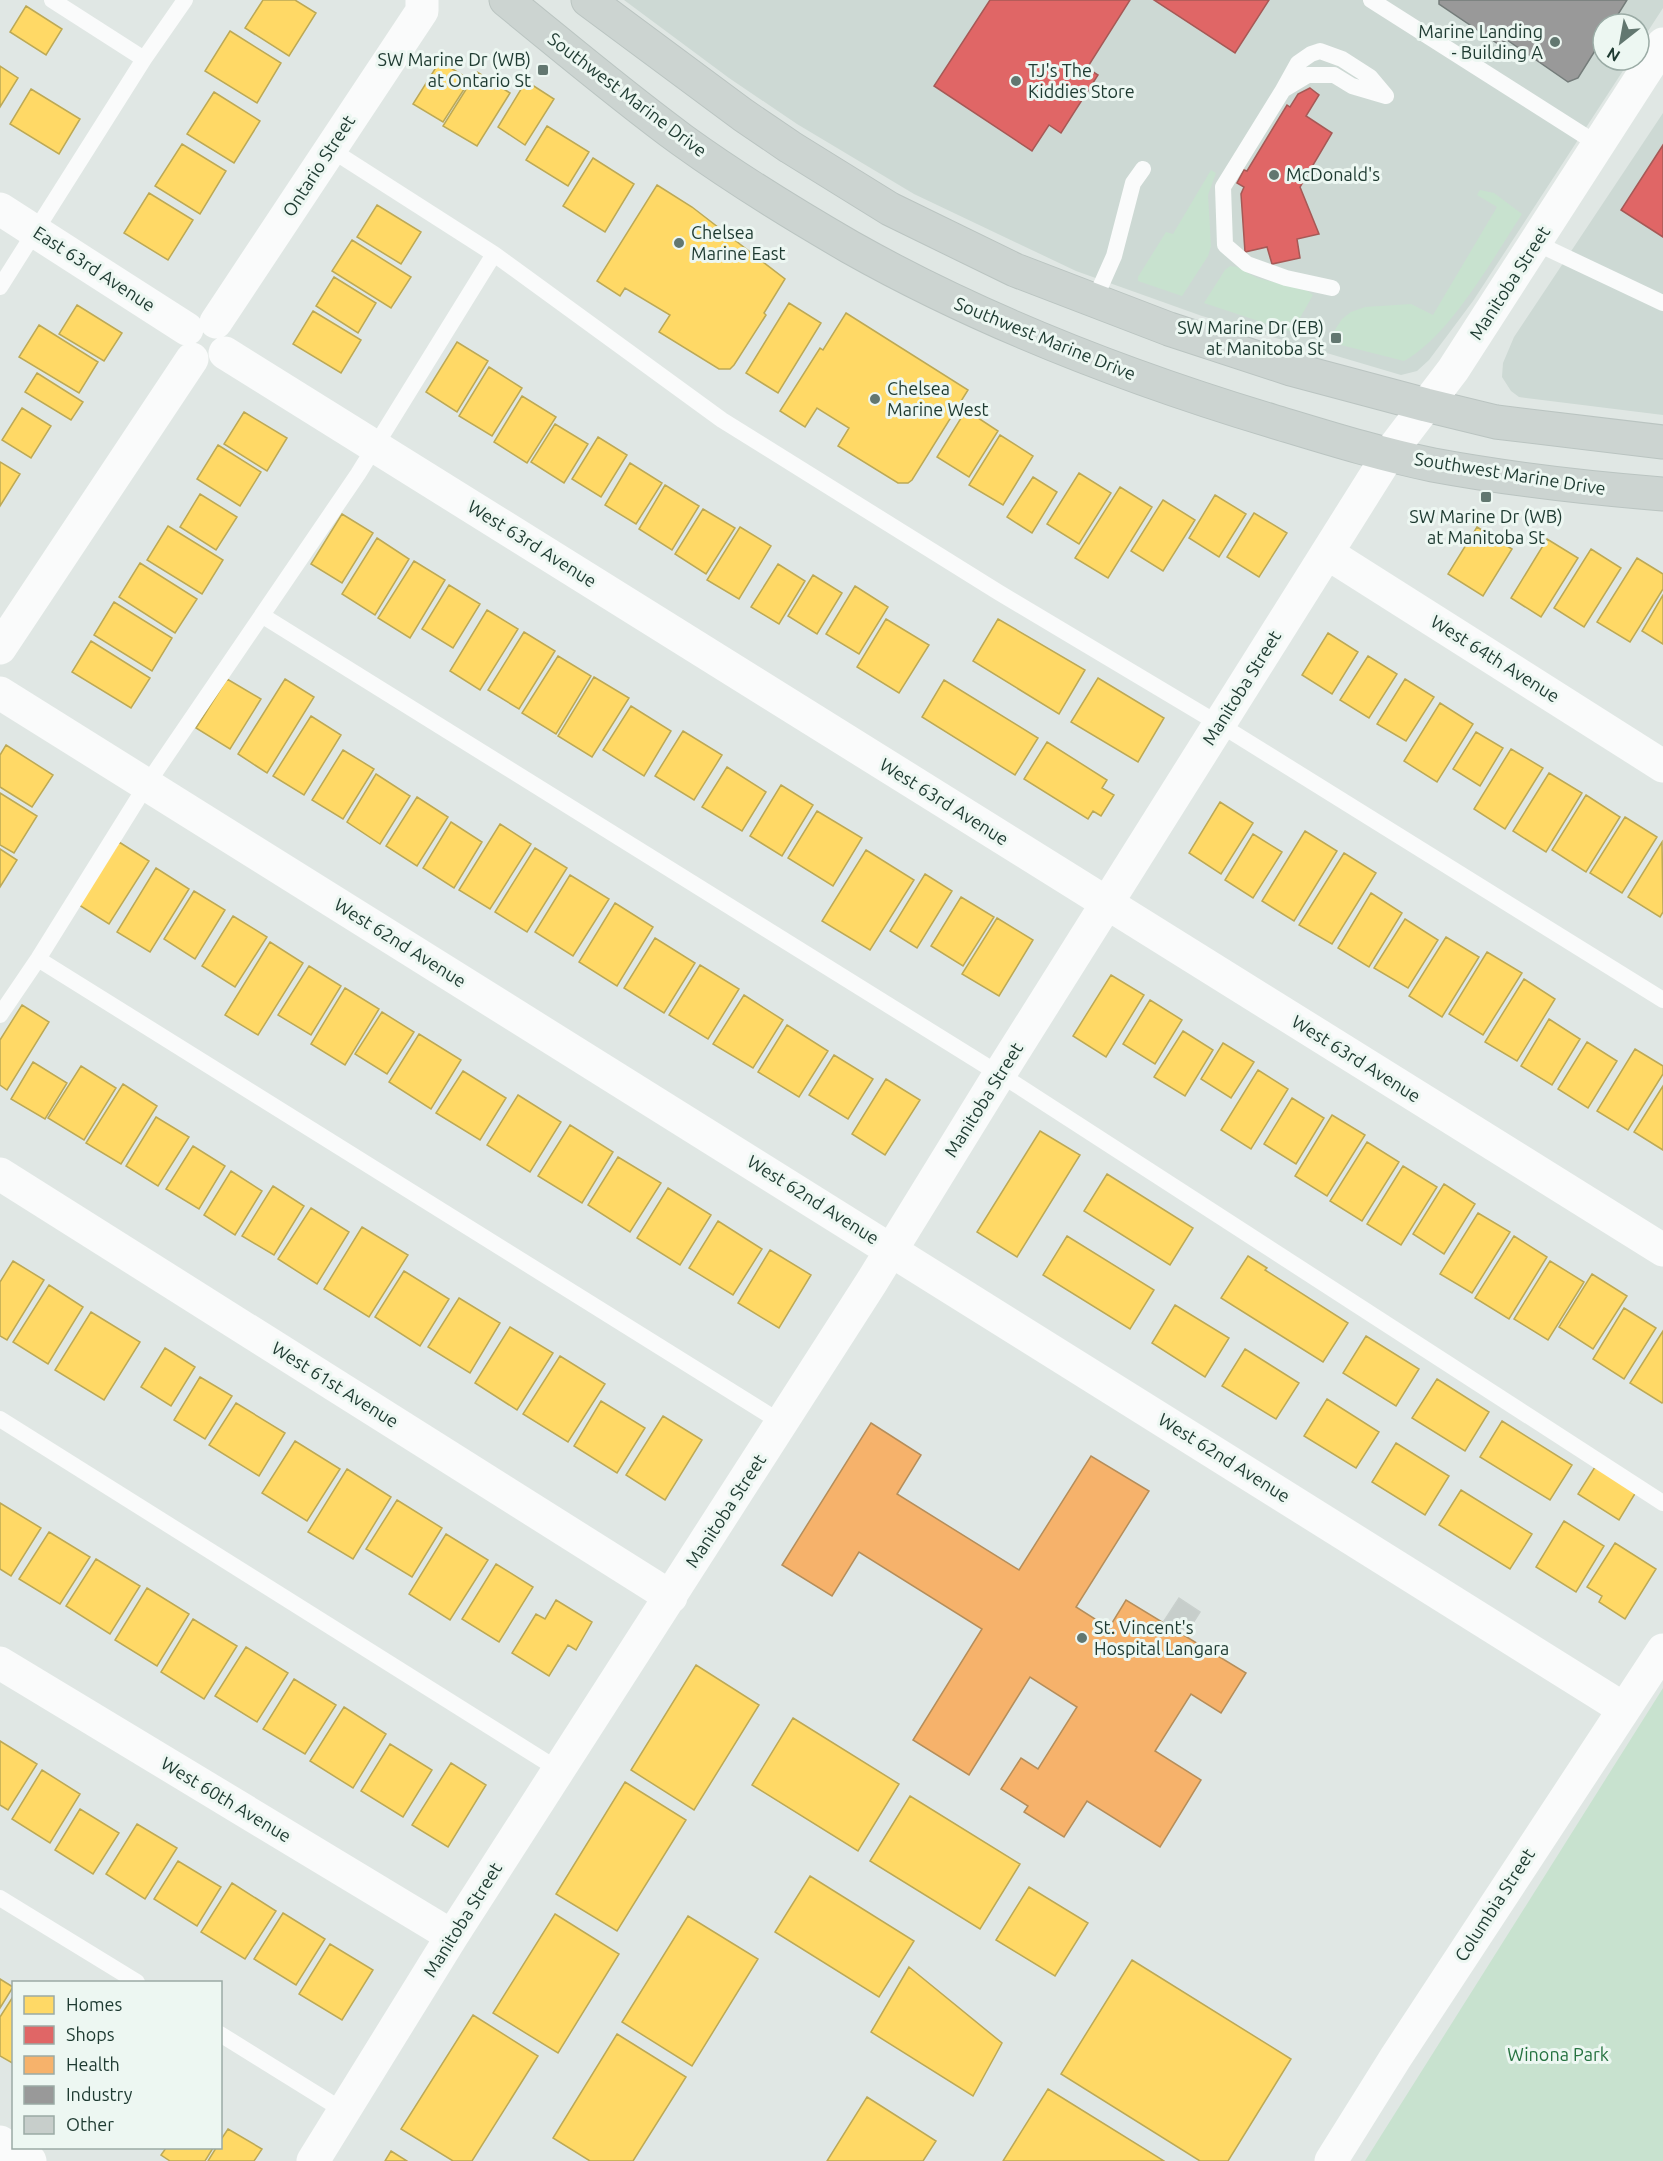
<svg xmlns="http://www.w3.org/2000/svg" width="1663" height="2161" font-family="Ubuntu,sans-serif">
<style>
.built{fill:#cdd9d4}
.green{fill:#c8e2cf}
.homes{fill:#ffd966;stroke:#bca956;stroke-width:1.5}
.shops{fill:#e06666;stroke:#a65956;stroke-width:1.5}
.health{fill:#f6b26b;stroke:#b58e5a;stroke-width:1.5}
.industry{fill:#999;stroke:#747c7a;stroke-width:1.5}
.building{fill:#c7cecb;stroke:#c9d0cd;stroke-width:1.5}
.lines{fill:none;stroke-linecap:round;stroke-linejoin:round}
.primary-casing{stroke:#bac4c1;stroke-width:35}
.lane{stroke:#fafbfb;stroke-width:16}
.street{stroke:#fafbfb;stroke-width:33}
.primary{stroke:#ccd4d1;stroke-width:33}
.poi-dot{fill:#627770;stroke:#edf7f2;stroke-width:2}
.labels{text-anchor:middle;stroke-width:6;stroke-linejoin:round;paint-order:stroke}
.poi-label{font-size:18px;fill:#1e3a31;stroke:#edf7f2;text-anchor:start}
.street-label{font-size:18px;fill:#1e3a31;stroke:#edf7f2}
.park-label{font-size:18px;fill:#267340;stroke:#edf7f2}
</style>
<rect width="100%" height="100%" fill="#e0e7e4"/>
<!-- built -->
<path class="built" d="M624,0H1663V8L1639,45V24H1603V60H1630L1473,301L1429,360L1417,371L1401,375L1202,316L1076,271L914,194L797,124L729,78Z
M1663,113V415L1519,397L1511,391L1502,377L1503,363L1514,337Z"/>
<!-- green -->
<path class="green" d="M1211,170L1216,173L1208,195L1211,246L1208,256L1182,296L1138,281V277L1166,232L1173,234Z
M1480,190L1494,193L1522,214C1493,258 1450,336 1404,361L1333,343L1331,336L1342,319L1351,312L1365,307L1411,304L1433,315L1497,207L1477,195Z
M1230,266L1237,267L1257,278L1308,291L1313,295L1292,332L1204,303L1225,270Z
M1663,1688V2161H1365Z"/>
<!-- homes -->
<path class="homes" d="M263,0H295L316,13L289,56L245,28Z
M26,6L62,29L46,55L10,32Z
M230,31L281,63L257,103L205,71Z
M440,61L470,80L443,122L413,104Z
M0,66L18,78L0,107Z
M477,72L510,93L477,146L443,126Z
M526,81L554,99L525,145L498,127Z
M31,89L80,119L59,154L10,124Z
M214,92L260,121L234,163L187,134Z
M547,126L589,152L568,186L526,160Z
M182,144L226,171L200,214L155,186Z
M593,158L634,184L605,232L563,206Z
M657,185L692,207L785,279L764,313L766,315L734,365L730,369H719L659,332L670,315L625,288L620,296L597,281Z
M149,193L193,220L168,260L124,233Z
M377,205L421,232L401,264L357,237Z
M352,240L411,277L391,308L332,271Z
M334,277L376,303L358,333L316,306Z
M789,303L821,323L778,393L746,373Z
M77,305L122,333L104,361L59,334Z
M313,311L361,340L341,373L293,344Z
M846,313L968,390L912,480L908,483H898L838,446L849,428L817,408L805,427L780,411L820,348L823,350Z
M39,325L98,362L79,393L19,357Z
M457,342L488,361L457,412L426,392Z
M489,367L522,388L492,436L459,416Z
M37,373L83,402L71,420L25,392Z
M522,396L556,417L527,463L494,442Z
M22,408L51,426L31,458L2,440Z
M966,410L998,431L969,477L937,457Z
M244,412L287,438L267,471L224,444Z
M555,424L588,444L564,483L531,462Z
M1000,435L1033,456L1003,505L969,485Z
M598,437L627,455L601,497L572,479Z
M218,445L261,472L240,506L197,479Z
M0,462L20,474L0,506Z
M630,463L662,483L636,524L605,505Z
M1079,473L1111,493L1079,544L1047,524Z
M1033,477L1057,492L1032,533L1007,517Z
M665,485L699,506L672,550L639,529Z
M1120,487L1152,507L1108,578L1075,558Z
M200,494L237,517L216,550L180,527Z
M1215,495L1246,514L1219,557L1189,538Z
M1163,500L1195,520L1163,571L1131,551Z
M703,509L735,528L706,574L675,554Z
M1254,513L1287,533L1259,577L1227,557Z
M342,514L373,533L342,583L311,564Z
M168,526L223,560L202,594L147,560Z
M740,527L771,546L739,599L707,580Z
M1477,527L1512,549L1483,596L1448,574Z
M377,538L409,559L375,615L342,594Z
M1547,539L1578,558L1541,617L1511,598Z
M1591,549L1621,568L1584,627L1554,608Z
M1637,558L1663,574V589L1630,642L1597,622Z
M414,561L445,580L410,638L378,618Z
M140,563L197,599L175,633L119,597Z
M778,564L805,581L779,624L751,607Z
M813,575L842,593L817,634L788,616Z
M449,585L480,604L453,648L422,629Z
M855,586L888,607L859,654L826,634Z
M1663,595V644L1642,631Z
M114,602L172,638L152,671L94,635Z
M487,610L518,629L480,690L450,671Z
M886,619L929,645L899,693L857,667Z
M998,619L1085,670L1059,714L973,661Z
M524,632L555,651L519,709L488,690Z
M1328,633L1358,652L1332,694L1302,675Z
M91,641L150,678L131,708L72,672Z
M558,656L591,676L556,734L522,713Z
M1368,656L1397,674L1369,718L1340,700Z
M594,677L629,698L592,757L558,736Z
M1098,678L1164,718L1138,762L1071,722Z
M227,679L261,699L230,749L196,728Z
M285,679L314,697L267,773L238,754Z
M1405,679L1434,697L1406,741L1377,724Z
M944,680L1038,738L1015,775L922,717Z
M1440,703L1473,724L1437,782L1404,761Z
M631,706L671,731L644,776L603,750Z
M311,716L341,735L304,795L273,776Z
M683,731L722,755L694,800L655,776Z
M1476,732L1503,748L1480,786L1453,769Z
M1047,742L1107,780L1102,788L1114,795L1101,816L1093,811L1088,819L1024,779Z
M6,745L53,775L32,807L0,787V755Z
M1511,749L1543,768L1505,829L1474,809Z
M343,750L374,769L343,819L312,800Z
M727,767L766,792L742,831L702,807Z
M1549,773L1582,793L1546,852L1513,831Z
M376,774L410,796L380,844L347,822Z
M781,785L813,805L782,856L750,836Z
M0,793L37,816L14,853L0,845Z
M1586,795L1620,817L1586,872L1552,850Z
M417,797L448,817L417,866L386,846Z
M1220,802L1253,823L1221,874L1189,853Z
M817,811L862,838L833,886L788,858Z
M1625,817L1657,837L1622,893L1590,873Z
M451,822L482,842L454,888L423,868Z
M500,824L531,844L490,909L459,890Z
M1305,831L1337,851L1294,921L1262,901Z
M1253,834L1282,852L1253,898L1225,880Z
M119,842L149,861L109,924L79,905Z
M1662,842L1663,912L1660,917L1628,897Z
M535,848L567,868L527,932L495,912Z
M0,849L17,860L0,887Z
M866,850L914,880L870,950L822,921Z
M1344,853L1376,873L1332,944L1299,925Z
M156,868L189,889L150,952L117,932Z
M925,874L952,891L917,948L890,931Z
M570,875L609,899L573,956L535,932Z
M194,891L225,910L195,959L164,939Z
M1371,893L1402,913L1369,967L1338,948Z
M961,897L994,917L963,966L931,946Z
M615,903L653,927L617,986L579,962Z
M233,916L267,937L235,987L202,966Z
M997,918L1033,940L999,996L962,974Z
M1405,919L1438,940L1408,988L1374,968Z
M1446,937L1479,957L1442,1017L1409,996Z
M655,938L695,963L664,1013L624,988Z
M270,942L303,963L258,1035L225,1015Z
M1487,952L1522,973L1483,1035L1449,1014Z
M700,965L739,989L708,1039L669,1015Z
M309,966L341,986L311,1035L278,1015Z
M1111,975L1144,995L1106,1057L1073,1036Z
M1524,979L1555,999L1517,1061L1485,1042Z
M345,988L379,1009L345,1065L311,1044Z
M744,995L783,1020L753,1068L713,1044Z
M1150,1000L1182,1020L1155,1064L1123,1044Z
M22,1005L49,1022L7,1090L0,1085V1040Z
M382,1012L414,1032L387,1074L355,1054Z
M1549,1019L1580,1039L1552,1085L1521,1066Z
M787,1025L828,1051L799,1097L758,1072Z
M1183,1031L1213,1050L1185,1096L1154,1077Z
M419,1034L461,1060L431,1109L389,1082Z
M1587,1042L1617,1061L1588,1108L1558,1089Z
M1223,1043L1254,1062L1231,1098L1201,1079Z
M1635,1049L1663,1066V1074L1628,1130L1597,1111Z
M834,1055L873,1079L848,1119L809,1095Z
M33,1062L67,1083L45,1119L11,1099Z
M81,1066L116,1088L84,1140L48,1118Z
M1258,1070L1288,1089L1251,1149L1221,1130Z
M463,1071L506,1098L480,1140L436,1113Z
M886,1079L920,1100L885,1155L852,1134Z
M123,1084L157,1106L121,1164L86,1143Z
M1663,1086V1150L1634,1132Z
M518,1095L561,1122L530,1172L487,1145Z
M1292,1098L1324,1118L1296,1164L1264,1144Z
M1332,1115L1365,1135L1327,1196L1295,1176Z
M156,1117L189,1137L158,1186L126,1166Z
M570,1125L613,1152L582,1203L538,1176Z
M1040,1131L1080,1155L1017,1257L977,1232Z
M1367,1142L1399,1162L1362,1221L1330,1201Z
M193,1146L225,1166L199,1209L166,1189Z
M618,1157L661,1183L630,1232L588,1205Z
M1403,1166L1437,1187L1401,1245L1367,1224Z
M231,1171L262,1191L235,1235L204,1215Z
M1107,1174L1193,1228L1170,1265L1084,1211Z
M1444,1184L1475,1204L1444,1254L1413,1234Z
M273,1186L304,1206L274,1255L242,1236Z
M668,1188L711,1215L680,1265L637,1238Z
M311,1208L349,1232L317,1284L278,1259Z
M1478,1213L1510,1232L1472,1293L1440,1274Z
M718,1221L762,1249L733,1295L689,1268Z
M362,1227L408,1255L369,1317L324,1289Z
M1067,1236L1154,1290L1130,1329L1043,1275Z
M1514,1236L1547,1257L1509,1319L1475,1298Z
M770,1250L811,1275L779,1328L738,1303Z
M1248,1256L1267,1268L1265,1270L1348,1323L1323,1362L1221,1298Z
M13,1261L44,1280L7,1340L0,1336V1282Z
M1550,1261L1584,1282L1548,1340L1514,1319Z
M404,1271L449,1299L420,1346L375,1317Z
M1592,1274L1627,1296L1593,1349L1559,1327Z
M49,1285L83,1307L48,1364L13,1342Z
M459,1298L500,1323L470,1373L428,1347Z
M1175,1305L1229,1338L1205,1377L1152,1343Z
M1624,1308L1656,1328L1624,1379L1593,1359Z
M91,1312L140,1342L104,1400L55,1370Z
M510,1327L553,1353L517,1410L475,1383Z
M1663,1331V1402L1662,1403L1630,1383Z
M1366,1336L1419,1369L1396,1406L1343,1373Z
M165,1348L195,1367L171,1406L141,1387Z
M1245,1349L1299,1383L1276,1419L1222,1386Z
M560,1356L605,1384L568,1442L523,1414Z
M200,1377L232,1396L205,1439L174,1420Z
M1437,1379L1489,1412L1465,1451L1412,1418Z
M1327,1399L1379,1432L1356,1468L1304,1436Z
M601,1401L645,1428L617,1473L574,1446Z
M236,1403L285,1433L259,1476L209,1445Z
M663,1416L702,1440L665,1500L626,1475Z
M1502,1421L1572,1465L1550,1500L1480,1457Z
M295,1441L340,1469L307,1521L262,1493Z
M1396,1443L1449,1476L1425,1515L1372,1482Z
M1595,1467L1636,1492L1619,1520L1578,1494Z
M347,1469L391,1497L353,1559L308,1532Z
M1461,1490L1532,1534L1510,1569L1439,1525Z
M397,1500L442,1528L412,1577L366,1549Z
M0,1503L41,1528L11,1576L0,1569Z
M1564,1521L1604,1546L1576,1592L1536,1567Z
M49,1532L90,1557L60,1604L19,1579Z
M446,1534L488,1560L450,1620L409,1594Z
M1615,1543L1656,1569L1625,1619L1599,1602L1602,1596L1587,1587Z
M96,1559L140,1586L110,1634L66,1606Z
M496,1564L533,1587L499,1642L462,1619Z
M147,1588L189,1614L157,1666L115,1640Z
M556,1600L592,1622L576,1650L568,1645L549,1676L512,1653L536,1614L545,1619Z
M193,1619L237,1646L204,1699L161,1672Z
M246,1647L288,1673L257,1722L215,1696Z
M696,1665L759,1705L694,1810L631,1770Z
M294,1679L336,1705L305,1754L263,1729Z
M344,1707L386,1734L353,1788L310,1761Z
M793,1718L899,1784L858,1851L752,1785Z
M0,1741L37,1764L8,1810L0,1805Z
M390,1744L432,1770L403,1817L361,1791Z
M451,1763L486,1785L448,1847L412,1825Z
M42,1770L80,1794L50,1843L12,1819Z
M625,1782L686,1820L617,1931L556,1894Z
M910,1796L1020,1864L980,1929L870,1861Z
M80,1809L119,1833L93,1874L55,1850Z
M137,1824L177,1848L145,1899L106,1874Z
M178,1861L221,1887L197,1926L154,1899Z
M810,1876L914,1941L879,1997L775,1932Z
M232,1883L276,1911L245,1959L201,1932Z
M1029,1887L1088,1923L1055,1976L996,1940Z
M283,1913L325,1939L296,1985L254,1959Z
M555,1914L619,1954L558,2053L493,2013Z
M688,1916L758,1959L692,2066L622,2022Z
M330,1944L373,1970L342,2020L299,1994Z
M1132,1960L1291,2059L1228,2161H1200L1061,2074Z
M909,1967L1002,2043L973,2096L871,2032Z
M0,1979L13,1987L0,2008Z
M14,1995V2064L0,2056V2017Z
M473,2015L538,2056L472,2161H453L401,2129Z
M617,2034L686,2077L633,2161H590L553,2138Z
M1048,2089L1164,2161H1003Z
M867,2097L936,2141L923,2161H827Z
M228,2129L262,2149L254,2161H208L216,2148H220V2141Z
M166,2148H213L205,2161H170L161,2155Z
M391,2151L407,2161H385Z"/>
<!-- shops -->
<path class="shops" d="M990,0H1130L1087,68L1098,75L1061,133L1049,125L1032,151L934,86Z
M1154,0H1269L1235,53Z
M1310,88L1319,95L1306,116L1332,133L1300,187L1319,234L1297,239L1300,258L1272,264L1267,247L1245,252L1241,194L1244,187L1237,183L1244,170L1247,171L1287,105L1290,107L1298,94Z
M1663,145V237L1621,210Z"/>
<!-- health -->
<path class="health" d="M871,1423L921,1455L897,1494L1019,1570L1091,1456L1149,1491L1076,1607L1109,1628L1126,1600L1246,1673L1221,1713L1191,1694L1155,1751L1201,1780L1160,1847L1087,1801L1064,1837L1024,1812L1028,1806L1001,1789L1021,1758L1038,1769L1077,1707L1030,1677L969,1775L913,1740L982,1629L859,1552L832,1596L782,1565Z"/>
<!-- industry -->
<path class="industry" d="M1439,0H1627L1612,24H1603V38L1578,78L1568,82L1507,40L1498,44L1439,4Z"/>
<!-- building -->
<path class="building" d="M1179,1598L1200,1612L1186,1634L1164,1621Z"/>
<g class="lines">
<!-- primary casing -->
<g class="primary-casing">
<path id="primary" d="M506,0C564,47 622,96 682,140C736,179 793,214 850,247C983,322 1126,377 1272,421C1325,437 1379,454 1433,465C1509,479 1586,488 1663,494
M588,0L743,115L790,147L890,209L1015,270L1169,329L1291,369L1426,405L1496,422L1663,442"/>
</g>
<!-- lane -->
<path class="lane" d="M52,0L144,59
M1371,0L1599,145
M1283,90L1298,63L1311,54L1320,51L1342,59L1370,77L1386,96
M330,149L494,254L722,420L998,592L1219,724L1663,1000
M1536,243L1663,303
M0,287L144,59L185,0
M1332,288L1286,278L1247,264L1225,245L1223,187L1283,90L1308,75H1334L1352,86L1386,96
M1094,301L1114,256L1133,183L1143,169
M263,616L1020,1087L1663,1503
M38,959L782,1423
M0,1015L38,959L147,784L358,474L494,254
M0,1419L559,1770
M0,1898L137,1982
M220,2034L344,2111"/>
<!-- street -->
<path class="street" d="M0,209L187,329
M216,322L422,11V0
M225,353L1663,1250
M1327,553L1663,766
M0,648L192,359
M0,693L1624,1709
M0,1174L671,1597
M0,1663L452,1936
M0,2142L30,2161
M313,2161L452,1936L871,1283L999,1075L1389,454L1453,370L1663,44
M1331,2161L1396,2057L1663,1650"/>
<!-- primary -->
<use href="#primary" class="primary"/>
</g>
<!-- markers -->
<g class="poi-dot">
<circle cx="1555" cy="42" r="6"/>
<rect x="537" y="64" width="12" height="12" rx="3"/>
<circle cx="1016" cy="81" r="6"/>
<circle cx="1274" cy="175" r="6"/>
<circle cx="679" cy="243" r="6"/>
<rect x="1330" y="332" width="12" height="12" rx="3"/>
<circle cx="875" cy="399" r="6"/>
<rect x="1480" y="491" width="12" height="12" rx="3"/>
<circle cx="1082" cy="1638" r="6"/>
</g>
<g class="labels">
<!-- poi labels -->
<g class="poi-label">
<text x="1543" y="38" text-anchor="end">Marine Landing<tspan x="1543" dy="21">- Building A</tspan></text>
<text x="531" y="66" text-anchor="end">SW Marine Dr (WB)<tspan x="531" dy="21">at Ontario St</tspan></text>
<text x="1028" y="77">TJ's The<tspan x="1028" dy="21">Kiddies Store</tspan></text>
<text x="1286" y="181">McDonald's</text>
<text x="691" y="239">Chelsea<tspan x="691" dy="21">Marine East</tspan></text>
<text x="1324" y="334" text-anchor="end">SW Marine Dr (EB)<tspan x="1324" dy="21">at Manitoba St</tspan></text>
<text x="887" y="395">Chelsea<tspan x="887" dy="21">Marine West</tspan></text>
<text x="1486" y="523" text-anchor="middle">SW Marine Dr (WB)<tspan x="1486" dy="21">at Manitoba St</tspan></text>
<text x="1094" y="1634">St. Vincent's<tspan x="1094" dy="21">Hospital Langara</tspan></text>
</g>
<!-- street labels -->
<g class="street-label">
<text transform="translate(627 95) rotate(37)" y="6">Southwest Marine Drive</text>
<text transform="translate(319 166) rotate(-57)" y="6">Ontario Street</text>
<text transform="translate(94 269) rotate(33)" y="6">East 63rd Avenue</text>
<text transform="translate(1510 283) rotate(-57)" y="6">Manitoba Street</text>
<text transform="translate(1045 339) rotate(22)" y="6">Southwest Marine Drive</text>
<text transform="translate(1510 474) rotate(9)" y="6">Southwest Marine Drive</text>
<text transform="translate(532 544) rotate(32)" y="6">West 63rd Avenue</text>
<text transform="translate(1495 659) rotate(32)" y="6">West 64th Avenue</text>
<text transform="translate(1242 688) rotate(-58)" y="6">Manitoba Street</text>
<text transform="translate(944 802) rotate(32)" y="6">West 63rd Avenue</text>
<text transform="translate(400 943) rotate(32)" y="6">West 62nd Avenue</text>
<text transform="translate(1356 1059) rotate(32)" y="6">West 63rd Avenue</text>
<text transform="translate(984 1100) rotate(-58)" y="6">Manitoba Street</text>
<text transform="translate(813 1200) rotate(32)" y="6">West 62nd Avenue</text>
<text transform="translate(335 1385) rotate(32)" y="6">West 61st Avenue</text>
<text transform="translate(1224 1458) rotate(32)" y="6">West 62nd Avenue</text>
<text transform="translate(726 1511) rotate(-57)" y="6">Manitoba Street</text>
<text transform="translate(226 1800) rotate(31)" y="6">West 60th Avenue</text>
<text transform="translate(1495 1905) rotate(-57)" y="6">Columbia Street</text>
<text transform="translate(463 1920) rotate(-58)" y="6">Manitoba Street</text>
</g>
<!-- park labels -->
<g class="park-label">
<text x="1558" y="2061">Winona Park</text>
</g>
</g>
<!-- legend -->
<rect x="12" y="1981" width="210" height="168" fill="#edf7f2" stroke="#9aaba5" stroke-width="1.5"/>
<rect x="24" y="1996" width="30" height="18" fill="#ffd966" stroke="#9aaba5" stroke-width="1.5"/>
<text x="66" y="2011" font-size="18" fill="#1e3a31">Homes</text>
<rect x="24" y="2026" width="30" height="18" fill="#e06666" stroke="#9aaba5" stroke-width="1.5"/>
<text x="66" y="2041" font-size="18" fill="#1e3a31">Shops</text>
<rect x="24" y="2056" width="30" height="18" fill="#f6b26b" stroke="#9aaba5" stroke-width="1.5"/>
<text x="66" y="2071" font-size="18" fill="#1e3a31">Health</text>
<rect x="24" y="2086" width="30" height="18" fill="#999999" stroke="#9aaba5" stroke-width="1.5"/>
<text x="66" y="2101" font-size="18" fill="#1e3a31">Industry</text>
<rect x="24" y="2116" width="30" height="18" fill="#c7cecb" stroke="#9aaba5" stroke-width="1.5"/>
<text x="66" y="2131" font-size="18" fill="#1e3a31">Other</text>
<!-- north arrow -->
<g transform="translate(1621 42) rotate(211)"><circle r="28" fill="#edf7f2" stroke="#9aaba5" stroke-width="1.5"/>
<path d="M0-4.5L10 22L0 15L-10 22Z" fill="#627770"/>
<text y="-9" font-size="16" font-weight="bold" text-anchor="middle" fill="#1e3a31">N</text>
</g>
</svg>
